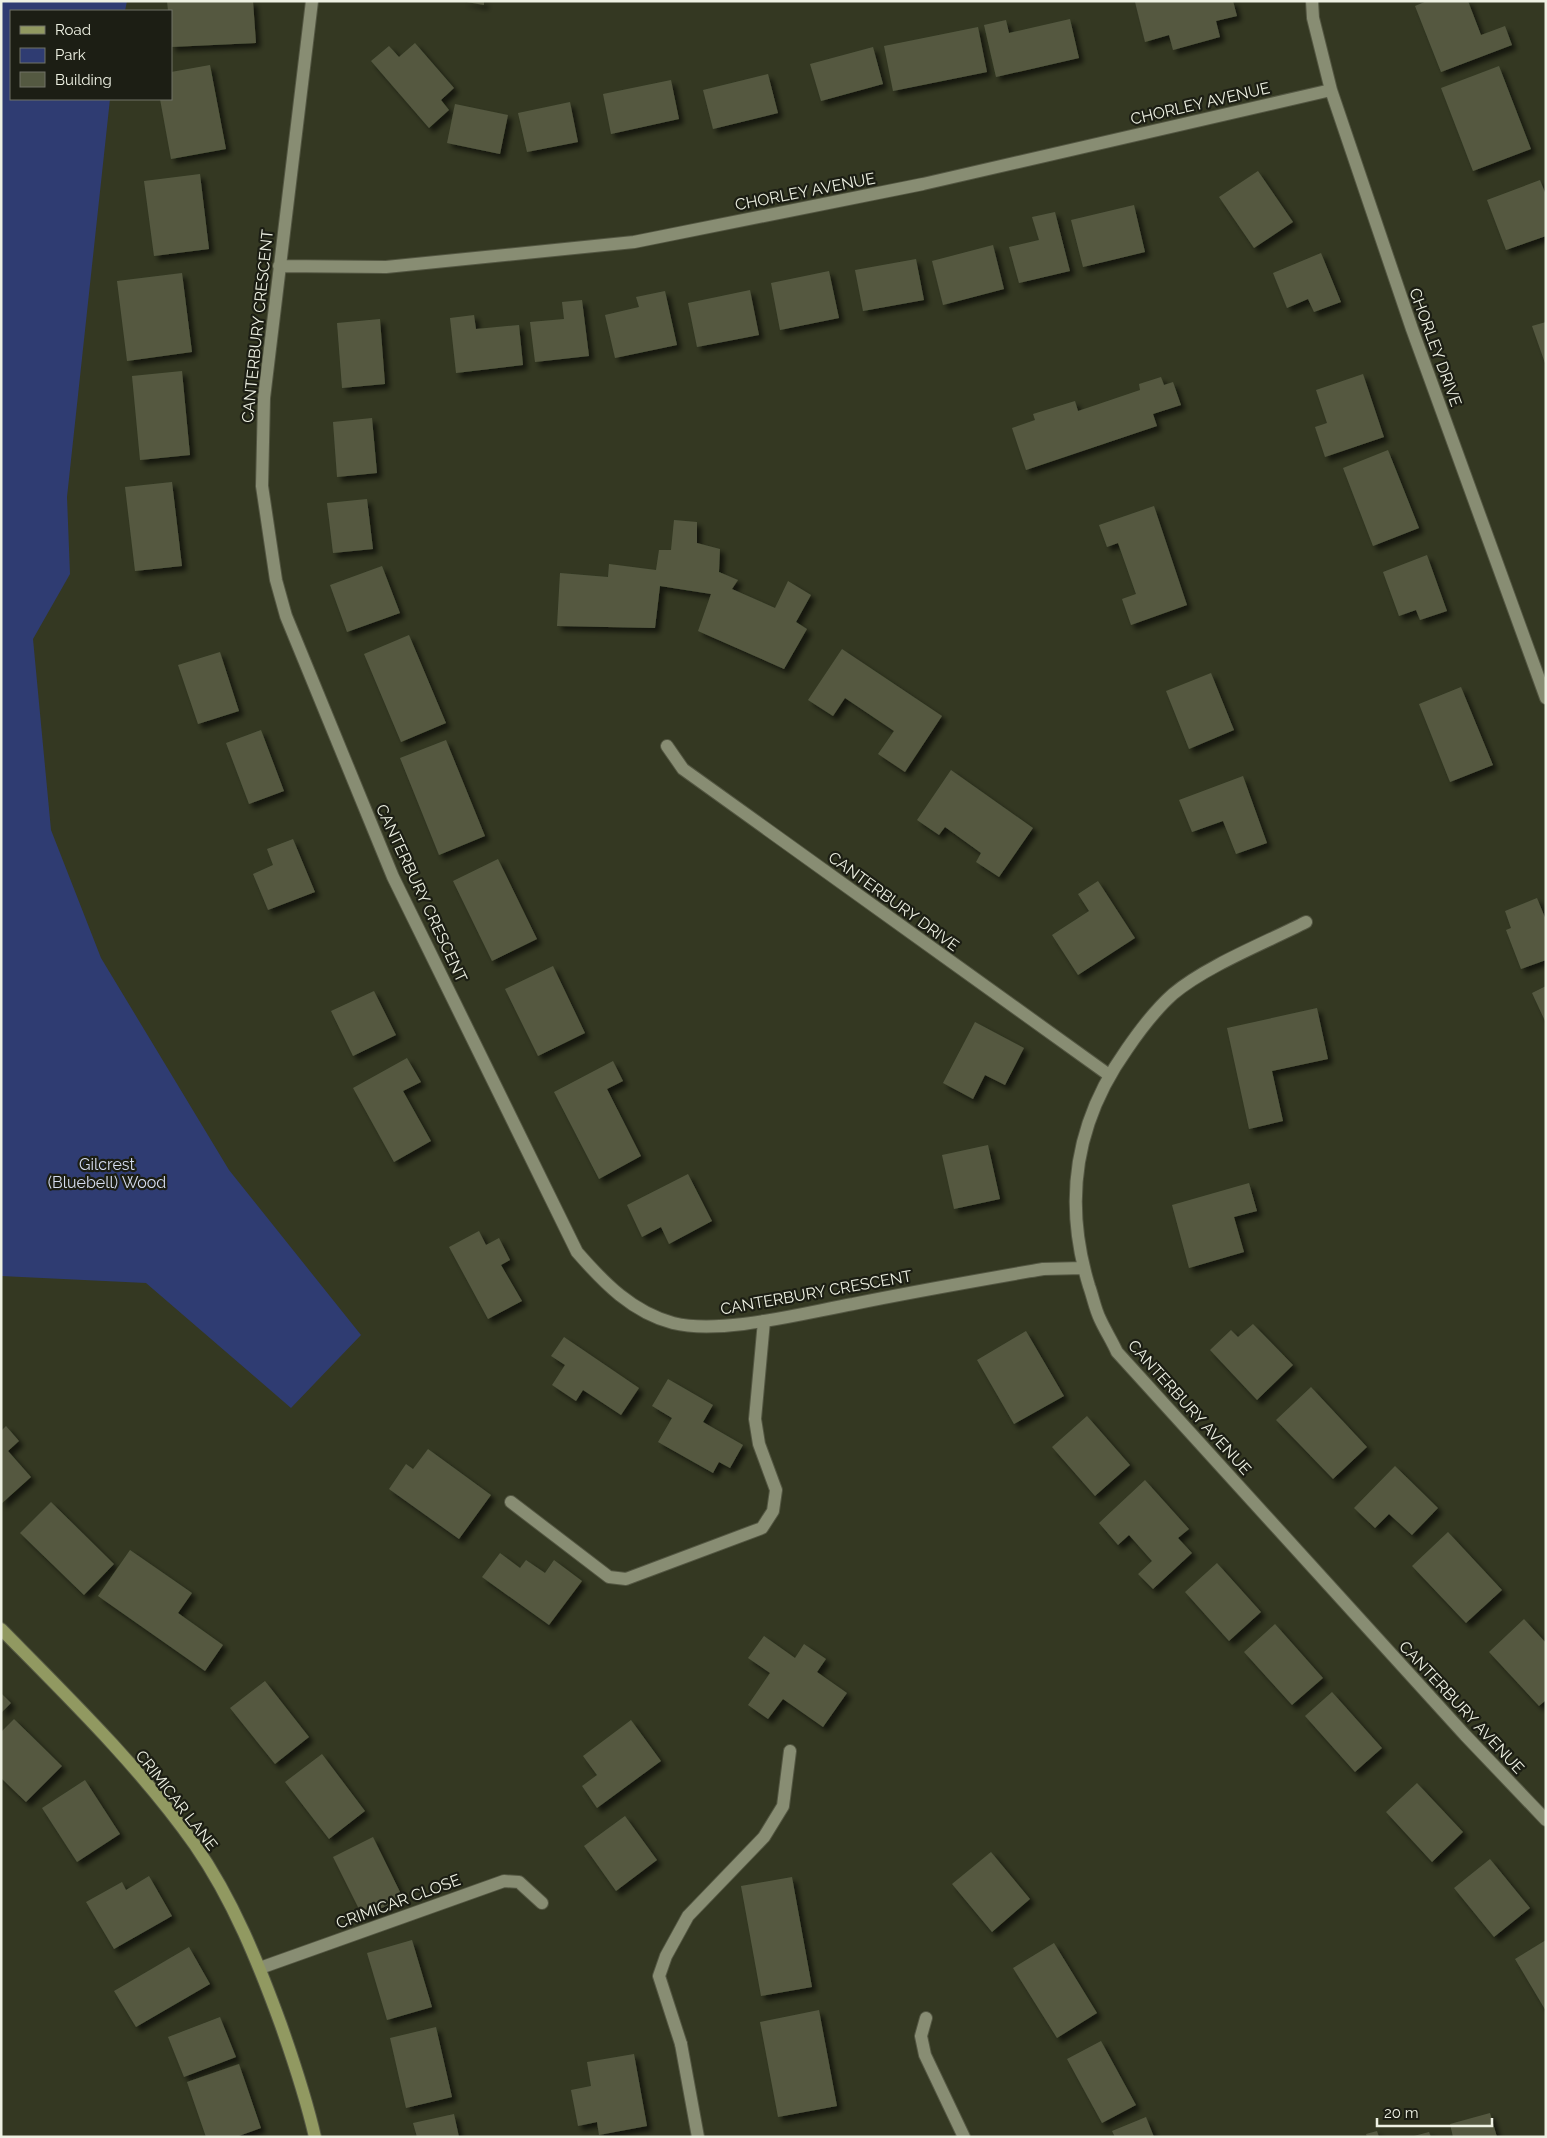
<svg xmlns="http://www.w3.org/2000/svg" width="1547" height="2138" font-family="Raleway,sans-serif">
<style>
.green{fill:#2f3c72}
.building{fill:#545941;filter:url(#shadow)}
.lines{fill:none;stroke-linecap:round;stroke-linejoin:round}
.lane-casing{stroke:#535642;stroke-width:14}
.street-casing{stroke:#535642;stroke-width:14}
.secondary-casing{stroke:#535642;stroke-width:14}
.lane{stroke:#888d73;stroke-width:12}
.street{stroke:#888d73;stroke-width:12}
.secondary{stroke:#919961;stroke-width:12}
.labels{text-anchor:middle;stroke-width:4.5;stroke-linejoin:round;paint-order:stroke}
.street-label{font-size:16px;fill:#eef1e3;stroke:#1c1e14}
.park-label{font-size:16px;fill:#d5dcee;stroke:#1c1e14}
</style>
<defs>
<filter id="shadow"><feDropShadow dx="4.5" dy="4.5" stdDeviation="2.5" flood-color="#0009"/></filter>
</defs>
<rect width="100%" height="100%" fill="#343822"/>
<!-- green -->
<path class="green" d="M1,1H127L125,11H11V99H110L67,497L70,574L33,639L51,830L101,958L229,1170L361,1335L291,1408L146,1283L1,1276Z"/>
<!-- building -->
<path class="building" d="M167,1H253L256,43L171,47V11H168Z
M461,1H484V5Z
M1233,1L1237,16L1216,21L1220,37L1173,50L1169,35L1145,42L1135,2Z
M1427,1H1468L1481,35L1505,26L1512,45L1441,72L1415,6Z
M1070,19L1079,58L996,77L984,25L1006,20L1009,33Z
M978,27L987,72L893,91L884,46Z
M415,43L454,88L441,100L449,110L429,128L371,61L389,46L399,57Z
M873,47L883,84L821,101L810,64Z
M210,65L226,149L171,159L160,99H171V72Z
M1499,66L1531,149L1473,171L1441,88Z
M768,74L778,113L713,129L703,90Z
M671,80L679,119L611,134L603,94Z
M570,102L578,142L527,152L518,113Z
M455,104L508,115L500,154L447,143Z
M1258,171L1293,222L1254,248L1219,197Z
M200,174L209,249L154,256L144,181Z
M1540,180L1546,195V236L1506,250L1487,200Z
M1134,205L1145,252L1083,267L1071,220Z
M1055,212L1070,271L1019,283L1009,247L1039,240L1032,217Z
M993,245L1004,289L943,305L932,261Z
M1321,253L1341,302L1314,312L1308,299L1287,308L1273,273Z
M916,259L924,300L863,311L855,270Z
M829,271L839,318L780,330L771,283Z
M182,273L192,352L127,361L117,281Z
M750,290L759,335L697,347L688,303Z
M665,291L677,345L615,358L605,315L639,307L636,297Z
M582,300L589,356L535,362L530,322L564,319L562,302Z
M474,315L476,329L519,325L523,365L456,373L450,318Z
M380,319L385,384L342,388L337,323Z
M1546,322V363H1545L1532,326Z
M182,371L190,455L140,460L132,376Z
M1363,374L1384,437L1325,457L1315,427L1327,423L1316,390Z
M1161,377L1164,385L1173,382L1181,405L1153,414L1157,426L1026,470L1012,428L1035,420L1033,414L1075,401L1078,411L1140,390L1139,384Z
M372,418L377,473L337,477L333,422Z
M1388,450L1419,528L1373,546L1343,468Z
M172,482L182,566L135,571L125,487Z
M367,499L373,549L333,553L327,503Z
M1154,506L1187,605L1131,625L1122,599L1136,594L1118,543L1107,547L1099,525Z
M674,520L697,522V543L720,549L719,572L738,580L732,589L775,608L788,581L811,595L796,622L807,629L784,669L698,631L711,594L660,586L655,628L557,626L560,573L608,577L609,564L656,570L659,550H671Z
M1427,555L1447,611L1420,620L1416,610L1399,616L1383,572Z
M382,566L400,613L347,632L330,585Z
M409,635L446,723L401,742L364,654Z
M842,649L942,716L905,772L878,754L894,731L845,698L833,716L808,700Z
M220,652L239,711L198,724L178,665Z
M1211,673L1234,730L1189,749L1166,691Z
M1461,687L1493,765L1450,782L1419,704Z
M261,730L284,791L249,804L226,743Z
M446,740L485,836L439,855L400,758Z
M951,770L1033,828L999,877L976,862L981,853L945,827L939,835L917,820Z
M1243,776L1267,843L1236,854L1223,821L1192,832L1179,800Z
M293,839L315,892L268,910L253,874L273,865L267,849Z
M498,859L537,939L492,961L453,881Z
M1098,881L1135,938L1078,975L1052,935L1089,911L1078,894Z
M1537,898L1546,920V960L1521,969L1506,930L1511,928L1505,911Z
M553,966L585,1033L538,1056L505,989Z
M1546,986V1023L1532,993Z
M374,991L396,1035L353,1056L331,1011Z
M1317,1008L1328,1059L1272,1071L1283,1121L1249,1129L1227,1028Z
M975,1022L1024,1048L1005,1085L985,1075L973,1099L943,1083Z
M407,1058L421,1082L403,1091L431,1141L394,1162L353,1088Z
M613,1061L623,1081L607,1089L641,1156L599,1179L554,1092Z
M988,1145L1000,1199L954,1209L942,1155Z
M688,1174L712,1221L669,1244L661,1227L642,1237L627,1205Z
M1249,1183L1257,1211L1234,1217L1244,1252L1189,1268L1172,1205Z
M479,1231L486,1245L499,1238L510,1260L501,1265L522,1301L488,1319L449,1247Z
M1253,1324L1293,1365L1257,1400L1210,1350L1231,1330L1238,1337Z
M1026,1331L1064,1396L1014,1424L977,1360Z
M564,1337L639,1388L621,1415L583,1390L576,1401L552,1385L565,1365L551,1356Z
M668,1379L713,1405L703,1422L743,1445L730,1468L719,1462L713,1473L658,1442L672,1418L652,1406Z
M1311,1387L1367,1447L1333,1479L1276,1420Z
M1087,1416L1130,1465L1095,1496L1052,1447Z
M6,1426L19,1441L8,1451L31,1477L1,1504V1431Z
M428,1449L491,1495L459,1539L389,1489L406,1464L413,1469Z
M1395,1466L1438,1508L1412,1535L1389,1514L1375,1528L1354,1508Z
M1145,1480L1189,1529L1178,1538L1192,1553L1153,1589L1138,1574L1152,1561L1129,1535L1118,1545L1099,1523Z
M51,1502L114,1564L84,1595L20,1533Z
M1448,1532L1502,1590L1466,1623L1412,1566Z
M130,1550L192,1593L178,1613L223,1645L205,1671L98,1596Z
M500,1553L520,1568L526,1560L545,1573L554,1560L582,1581L549,1625L482,1577Z
M1217,1563L1261,1612L1229,1641L1185,1592Z
M1524,1619L1546,1643V1700L1539,1706L1489,1652Z
M1275,1624L1323,1678L1292,1705L1244,1652Z
M764,1636L795,1658L804,1644L826,1659L817,1672L847,1693L823,1727L783,1699L768,1719L748,1705L770,1673L748,1658Z
M265,1681L309,1737L275,1764L230,1708Z
M1332,1692L1382,1748L1355,1772L1305,1716Z
M1,1693L11,1703L1,1713Z
M14,1719L62,1766L26,1802L1,1778V1732Z
M631,1720L661,1761L597,1808L582,1786L597,1775L583,1756Z
M322,1754L365,1811L329,1839L285,1782Z
M85,1780L120,1834L77,1862L42,1808Z
M1417,1783L1463,1832L1432,1862L1386,1812Z
M625,1816L657,1860L616,1891L584,1846Z
M373,1837L403,1898L363,1917L333,1857Z
M991,1852L1030,1899L992,1932L952,1884Z
M1490,1859L1530,1908L1494,1937L1454,1888Z
M149,1876L172,1916L114,1949L86,1902L122,1882L126,1890Z
M792,1877L812,1987L761,1996L741,1886Z
M412,1940L432,2007L387,2020L367,1953Z
M1546,1940V2011L1515,1959Z
M1054,1943L1097,2013L1057,2038L1013,1968Z
M189,1947L210,1984L136,2027L114,1991Z
M819,2010L837,2106L778,2117L760,2022Z
M220,2017L236,2057L184,2077L168,2037Z
M436,2027L452,2097L406,2108L390,2038Z
M1101,2041L1136,2105L1102,2123L1067,2059Z
M634,2054L647,2126L599,2135L597,2122L578,2126L571,2090L591,2086L587,2062Z
M239,2064L261,2128L236,2137H206L187,2082Z
M1490,2113L1497,2137H1453L1450,2124Z
M454,2114L459,2137H417L413,2123Z
M1146,2117L1154,2137H1115L1112,2131Z
M1377,2131L1379,2137H1367L1366,2134Z
M1429,2132L1431,2137H1414V2136Z"/>
<g class="lines">
<!-- lane casing -->
<g class="lane-casing">
<path id="lane" d="M511,1502L609,1577L626,1579L762,1528L773,1511L776,1490L759,1444L755,1419L764,1321
M260,1968L504,1881L519,1882L542,1903
M681,2044L659,1976L666,1956L688,1916L764,1837L783,1806L790,1751"/>
</g>
<!-- street casing -->
<g class="street-casing">
<path id="street" d="M312,1L264,398L262,486L276,580L286,616L393,877L577,1252C604,1283 632,1312 673,1323C721,1335 803,1313 853,1304C916,1291 980,1280 1043,1269L1083,1268
M1312,1L1313,18L1331,90L1412,329L1546,698
M279,266L386,267L634,242L923,184L1331,90
M667,746L683,769L1109,1075
M1306,922C1267,942 1206,966 1173,994C1156,1009 1140,1030 1127,1049C1075,1122 1063,1201 1089,1286C1093,1297 1095,1309 1100,1319C1105,1330 1112,1341 1117,1352L1465,1735L1546,1820
M926,2018L921,2036L925,2055L964,2137
M681,2044L698,2137"/>
</g>
<!-- secondary casing -->
<g class="secondary-casing">
<path id="secondary" d="M1,1629C68,1697 140,1767 195,1845C233,1900 258,1962 281,2025C294,2062 306,2098 315,2137"/>
</g>
<!-- lane -->
<use href="#lane" class="lane"/>
<!-- street -->
<use href="#street" class="street"/>
<!-- secondary -->
<use href="#secondary" class="secondary"/>
</g>
<g class="labels">
<!-- street labels -->
<g class="street-label">
<text transform="translate(1200 103) rotate(-13)" y="6">CHORLEY AVENUE</text>
<text transform="translate(805 191) rotate(-11)" y="6">CHORLEY AVENUE</text>
<text transform="translate(257 326) rotate(-84)" y="6">CANTERBURY CRESCENT</text>
<text transform="translate(1436 347) rotate(70)" y="6">CHORLEY DRIVE</text>
<text transform="translate(422 893) rotate(65)" y="6">CANTERBURY CRESCENT</text>
<text transform="translate(894 901) rotate(36)" y="6">CANTERBURY DRIVE</text>
<text transform="translate(816 1292) rotate(-10)" y="6">CANTERBURY CRESCENT</text>
<text transform="translate(1190 1407) rotate(48)" y="6">CANTERBURY AVENUE</text>
<text transform="translate(1462 1707) rotate(47)" y="6">CANTERBURY AVENUE</text>
<text transform="translate(177 1800) rotate(52)" y="6">CRIMICAR LANE</text>
<text transform="translate(398 1901) rotate(-20)" y="6">CRIMICAR CLOSE</text>
</g>
<!-- park labels -->
<g class="park-label">
<text x="107" y="1170">Gilcrest<tspan x="107" dy="18">(Bluebell) Wood</tspan></text>
</g>
</g>
<!-- border -->
<rect width="1547" height="2138" fill="none" stroke="#eef1e3" stroke-width="5"/>
<!-- legend -->
<rect x="10" y="10" width="162" height="90" fill="#1c1e14" stroke="#707267"/>
<rect x="20" y="26" width="25" height="8" fill="#919961" stroke="#707267"/>
<text x="55" y="35" font-size="15" fill="#eef1e3">Road</text>
<rect x="20" y="48" width="25" height="15" fill="#2f3c72" stroke="#707267"/>
<text x="55" y="60" font-size="15" fill="#eef1e3">Park</text>
<rect x="20" y="72" width="25" height="15" fill="#545941" stroke="#707267"/>
<text x="55" y="85" font-size="15" fill="#eef1e3">Building</text>
<!-- scale -->
<path d="M1377 2118v8h115v-8" fill="none" stroke="#eef1e3" stroke-width="2.5"/>
<text x="1384" y="2118" font-size="15" fill="#eef1e3" stroke="#1c1e14" stroke-width="4" paint-order="stroke">20 m</text>
</svg>
